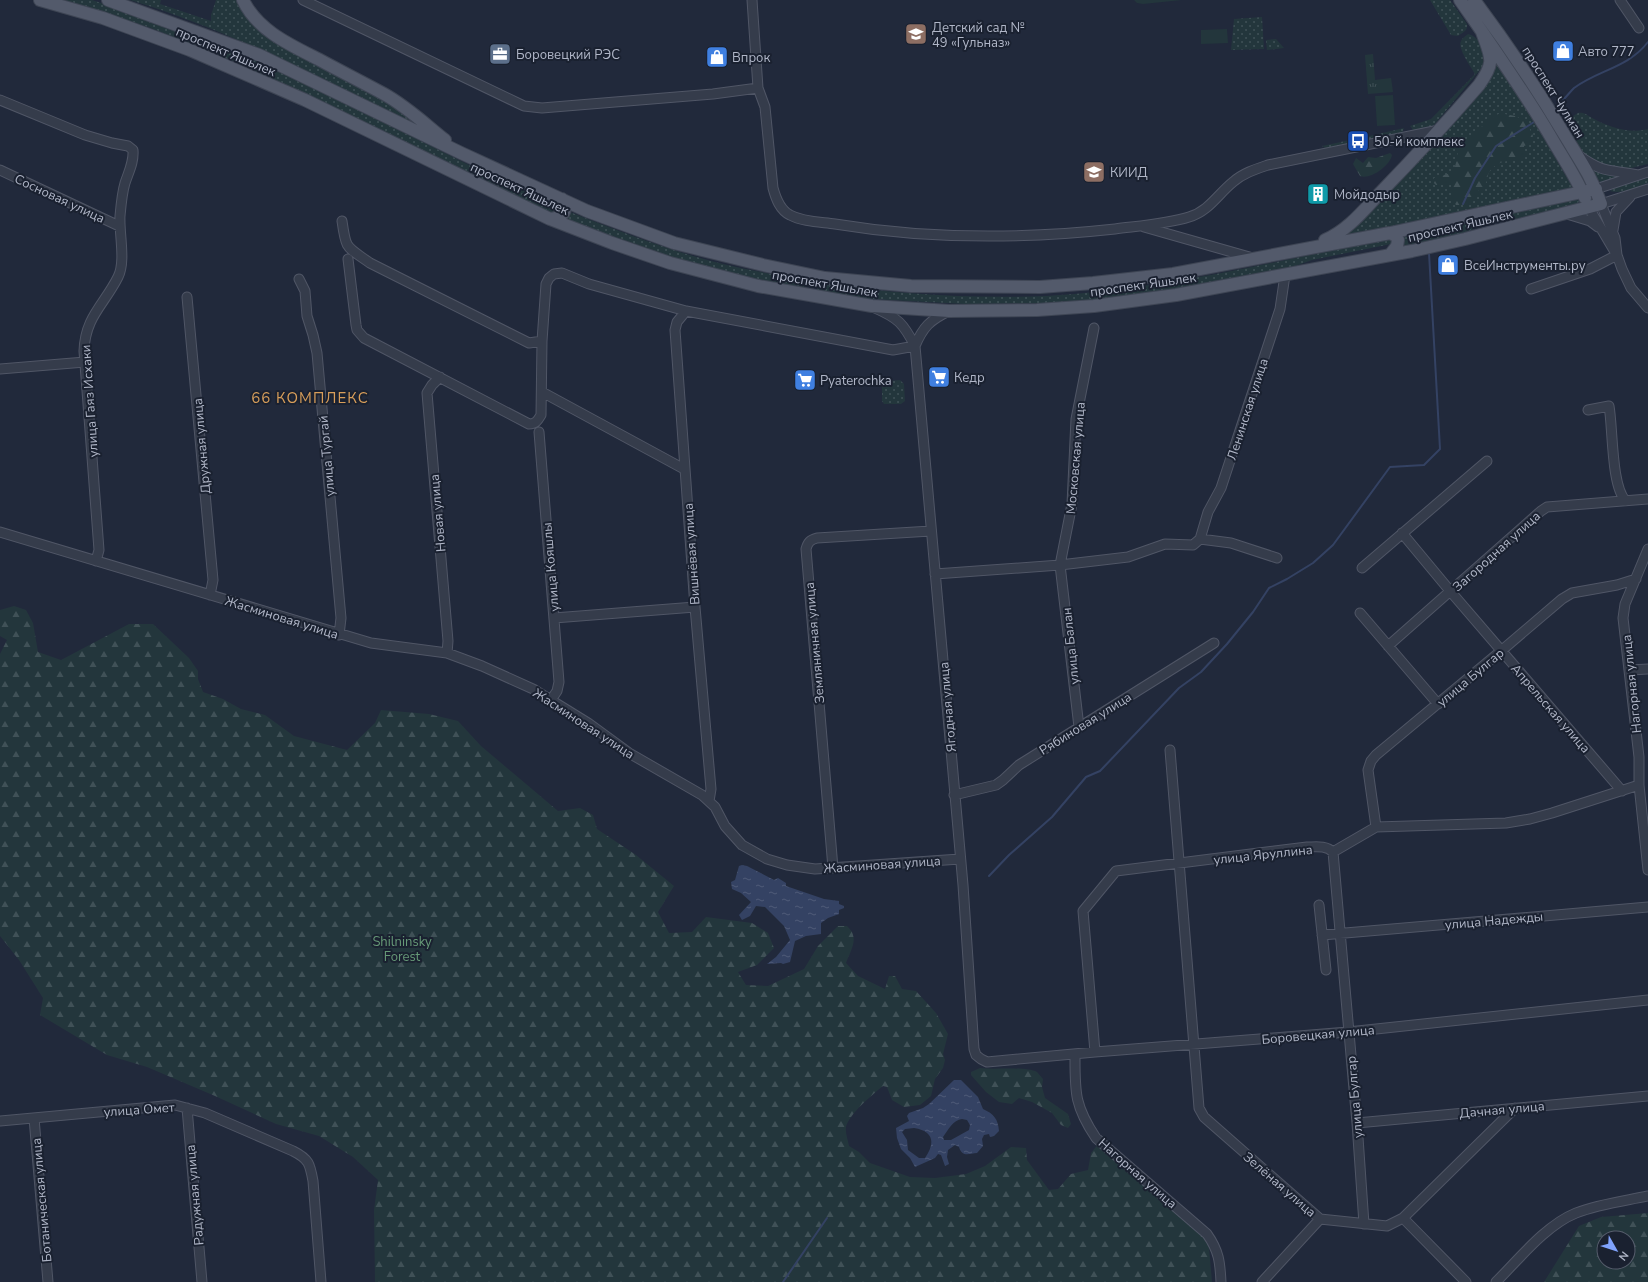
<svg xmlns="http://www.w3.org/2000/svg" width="1648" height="1282" font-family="'Nunito Sans',sans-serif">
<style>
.grass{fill:url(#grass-dots)}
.forest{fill:url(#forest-firs);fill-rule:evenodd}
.park{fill:url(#park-tufts)}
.garden{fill:#23363c}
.water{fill:url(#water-ripples);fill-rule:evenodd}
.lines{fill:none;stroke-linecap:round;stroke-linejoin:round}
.stream{stroke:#344263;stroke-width:2}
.minor-casing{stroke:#505666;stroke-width:11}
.major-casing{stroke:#3e4554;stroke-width:14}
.minor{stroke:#353c4b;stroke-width:9}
.major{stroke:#535a6b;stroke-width:12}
.labels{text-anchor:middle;stroke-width:4;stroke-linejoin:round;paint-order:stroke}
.poi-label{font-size:13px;fill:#b0b6c7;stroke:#1a2130;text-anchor:start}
.street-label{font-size:13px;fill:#b0b6c7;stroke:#1a2130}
.park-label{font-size:13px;fill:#697;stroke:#1a2130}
.quarter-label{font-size:15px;letter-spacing:1px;fill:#d89e5a;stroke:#1a2130}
</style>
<defs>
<pattern id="grass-dots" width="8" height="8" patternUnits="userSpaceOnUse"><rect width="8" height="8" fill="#23363c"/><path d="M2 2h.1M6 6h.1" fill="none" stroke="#405157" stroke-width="1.8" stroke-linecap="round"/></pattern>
<pattern id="forest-firs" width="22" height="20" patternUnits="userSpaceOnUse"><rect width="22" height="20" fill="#23363c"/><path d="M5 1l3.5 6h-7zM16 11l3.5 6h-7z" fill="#405157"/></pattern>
<pattern id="park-tufts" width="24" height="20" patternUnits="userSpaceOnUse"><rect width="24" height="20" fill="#23363c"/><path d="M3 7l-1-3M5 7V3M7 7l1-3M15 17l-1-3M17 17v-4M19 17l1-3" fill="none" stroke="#405157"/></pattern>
<pattern id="water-ripples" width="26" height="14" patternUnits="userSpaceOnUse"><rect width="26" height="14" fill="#344263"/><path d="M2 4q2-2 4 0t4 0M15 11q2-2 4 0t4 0" fill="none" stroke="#4f5b78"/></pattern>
</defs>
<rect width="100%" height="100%" fill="#21293b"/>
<!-- grass -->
<path class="grass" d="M65,0H92L153,20L241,55L284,73L475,168L558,207V212L551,213L238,63L151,28Z
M130,0H161L160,4L211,21V15L216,0H239L244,12L383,98L426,130C329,83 233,31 130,0Z
M1430,0H1450L1467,24C1468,31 1463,32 1458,36L1451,35Z
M1262,17L1264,49L1231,50L1234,19Z
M1468,34C1481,37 1487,54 1484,65L1434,125L1420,131H1414L1410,126L1431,119L1475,74C1471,67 1457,48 1461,41C1462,38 1466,36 1468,34Z
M1276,39L1284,48L1267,50L1266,40Z
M1495,59L1524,105L1574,190L1346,236L1393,188Z
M1578,113C1584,112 1587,115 1592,118C1609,127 1629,134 1648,129V164L1627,169H1609L1582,154C1579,138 1557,125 1578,113Z
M1404,128L1402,133L1366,141L1365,137Z
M1350,140L1351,144L1327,149L1322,146Z
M1590,167L1622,176L1600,182Z
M1648,178V183C1637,187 1621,195 1610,191L1614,188Z
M1578,198L1579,202L1567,208L1483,226L1457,235L1402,246L1400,235Z
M570,212C616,230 662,248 711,261C742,269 774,274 806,281L805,289L710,269L674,258L567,220Z
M1390,238H1392V242L1391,244L1312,260L1290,268L1175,290L1106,300L1046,303L965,304L872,299L820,291L817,289V285L820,283C895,294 970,299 1046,296C1162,290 1277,261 1390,238Z
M900,380L904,384L905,401L901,404H884L882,401V386L888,381Z"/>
<!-- forest -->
<path class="forest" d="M1500,113L1515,116L1526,121L1533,136L1529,144L1524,146V154L1520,160C1508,160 1497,161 1489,172C1487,176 1488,181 1485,184C1479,192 1475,191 1473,202L1468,205H1456L1452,200V185L1447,183L1436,185L1433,182L1434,178L1454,172L1458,152L1487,121Z
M1390,153L1392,155C1390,166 1370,180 1360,176L1353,164L1356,158L1363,163L1368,157L1376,158Z
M14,606L26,610L33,623L38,652L61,660L129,624H153L189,658L198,671V679L203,692L223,699L241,709L265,715L294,736L347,750L375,723L381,710L429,714L458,721L481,746L558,811L580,808L593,815L597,829L636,855L674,886L658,912L669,933L692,932L706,917L752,923L768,933L774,948L757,965L738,972L746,985L768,986L804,969L818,946L838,926H847C860,938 851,949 846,963L858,976L885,989L889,976H895L902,989L916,991L936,1013L948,1034L943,1054L945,1060L943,1068L935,1079L931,1096L920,1105L904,1107L892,1100L887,1087L883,1086C872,1095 849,1114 846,1127C845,1133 848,1140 849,1146L859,1152L870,1163L910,1177L935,1178L966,1174L985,1166L1011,1147L1026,1148L1027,1160L1049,1190L1058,1189L1071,1174L1088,1170L1091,1153L1099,1143L1208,1236L1212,1282H375L374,1210L378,1180L353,1157L319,1136L276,1124L215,1096L147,1067L107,1055L40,1015L43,998L19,960L0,936V654L7,640L0,636V610Z
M980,1068C994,1070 1025,1066 1037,1072C1039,1074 1041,1077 1043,1079L1042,1087L1045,1098L1068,1114L1071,1124L1068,1128L1061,1125L1052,1113L1032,1102L1019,1098L1012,1104L999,1102L986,1092L971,1075V1072Z
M1648,1213V1282H1544L1579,1226L1601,1217ZM1604,1238H1628V1262H1604Z"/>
<!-- park -->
<path class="park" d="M1373,54L1375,80L1391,78L1393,92L1368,94L1365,55Z"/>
<!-- garden -->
<path class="garden" d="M1134,0H1182L1143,4L1137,3Z
M1227,29L1228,43L1201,44V30Z
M1393,95L1395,125L1377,126L1375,96Z"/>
<!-- water -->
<path class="water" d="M742,865L747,866L774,880L778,878L786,883V886L824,899L839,901V904L844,906V908L839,910V914L828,918L821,923V934L806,936L795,941L790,962L783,964L781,963L767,964L776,957L790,940L784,926L765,907L756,906L750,916L742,920L739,915L751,902L741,893L732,889L731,882L735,880L739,866Z
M954,1080H961L978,1097L983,1109C994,1114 998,1119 999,1131L994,1136L990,1137L989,1134L984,1135L982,1139L983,1146L977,1153C968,1154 962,1157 959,1147L955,1145L948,1150L947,1157L949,1164L945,1166L941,1155L938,1154L935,1158L915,1167L910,1158L901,1149L897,1138L896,1128L909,1121L907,1116L909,1113L923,1108L929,1104ZM962,1119L967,1120L970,1125L969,1130L951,1140H944L943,1137C948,1130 953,1120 962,1119ZM914,1128C933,1131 936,1142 925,1158H919L908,1150L907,1140L902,1132L905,1129Z"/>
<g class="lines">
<!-- stream -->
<path class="stream" d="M1563,100C1567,96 1570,92 1574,88C1598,70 1628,68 1648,42
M1463,204L1475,178L1496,146L1534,122
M989,876L1009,855L1052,817L1086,777L1100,771L1179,688L1201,672L1227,644L1253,612L1269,588L1287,579L1313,563L1333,545L1390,467L1424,465L1440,449L1429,253
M783,1282L827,1218"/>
<!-- minor casing -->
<g class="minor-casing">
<path id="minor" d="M303,0L524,106L542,108L554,107L713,94L758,88
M752,0L758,88L765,107L773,188C776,199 780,210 790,215C803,222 821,222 835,224C926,239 1023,239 1115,229C1138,226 1167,224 1189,217C1209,211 1218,194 1233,182C1243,173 1256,169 1268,165L1439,130
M1620,0L1639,28
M0,100L85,135L112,143L128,146L133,150C134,162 129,171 125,183C122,193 121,205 120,216C119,234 126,261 118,277C104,305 85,317 84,351L99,550L96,561
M1578,155C1604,174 1609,169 1638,175
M0,170L119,226
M1596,189L1648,172
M1648,189L1601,204L1615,238L1617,255L1622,269L1631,288L1648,308
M1589,208L1615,252
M1567,214L1590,221L1598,227
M342,221C346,250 346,246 370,263L529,343L542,341
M1144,227L1253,258
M1613,230L1616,212L1630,197
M348,259L356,325L357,330L364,338L529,424C536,424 538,420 541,415L542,341L546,284L549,278L554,274L562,273L589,284L686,311L893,350L915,346
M299,279L305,291L307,316L313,335L317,353L341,618L339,635
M1531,289L1590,269L1617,255
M187,297L213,580L210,595
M875,308C898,318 903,323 915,346L963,885L974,1049L976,1055L981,1059L987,1062L1095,1052L1348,1032L1648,1000
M686,311L677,322L675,330L695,607L711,789L709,801
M915,346C923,327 930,320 949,311
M0,369L85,362
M440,377L432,385L427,393L448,641L447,653
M542,392L684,469
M1588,410L1609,406C1613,427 1611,487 1626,501
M539,432L559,682L557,691L551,700
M0,532L371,643L447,653L482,666L533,689L588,723L629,753L702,795L715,807L725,826L742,845L767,859L787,865L815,869L960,859
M1402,533L1451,592L1622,791
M1200,539L1208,512L1221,488L1280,309L1285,275
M1200,539L1231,543L1277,558
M1648,549L1625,604L1623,618L1639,757V785L1648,870
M1362,568L1487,461
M935,574L1060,565L1128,557L1165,544L1193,545L1200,539
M1360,613L1438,704
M554,618L695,607
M1388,646L1541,511L1547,507L1648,499
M1630,670L1648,669
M1079,727L1060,565L1072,504L1076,419L1094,328
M1170,750L1199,1108L1204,1117L1320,1219L1387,1226L1403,1218L1515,1108
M954,795L996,785L1003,780L1019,765L1214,643
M1376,827L1368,770L1371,761L1376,755L1501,651L1562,599L1572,593L1617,585L1636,579
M1333,852L1357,1123L1364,1224
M833,868L806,549C808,542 810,540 817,538L931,531
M1319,905L1326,970
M1322,935L1648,907
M1095,1052L1083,911L1116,871L1307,847C1315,847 1326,845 1333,852L1376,827L1506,823L1530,819L1552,813L1639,785
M1075,1054C1075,1092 1074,1105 1096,1138L1207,1234C1219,1251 1220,1262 1221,1282
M187,1108L202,1282
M34,1118L48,1282
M0,1121L175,1105L205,1113L293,1151C309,1159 310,1164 313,1181L321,1282
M1357,1123L1648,1096
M1403,1218L1466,1282
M1262,1282L1320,1219
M1496,1282C1519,1259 1546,1225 1576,1213C1599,1204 1624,1201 1648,1196"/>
</g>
<!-- major casing -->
<g class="major-casing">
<path id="major" d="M40,0L103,18L190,50L305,100L550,219L612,243L670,263L758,286L872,306L949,311L1037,310L1094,306L1176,295L1412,251L1465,239L1601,204C1592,177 1579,159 1564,134C1536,87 1507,44 1474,0
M108,0L259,55L461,153L587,211L674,243L763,265L825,278L911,286L1040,287L1093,283L1173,274L1390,233L1596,189
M243,0C257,30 290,45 318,59C340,71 362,82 384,94C406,106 425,124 445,140
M1460,0C1492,46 1524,91 1552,139C1563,158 1576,177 1585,198
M550,219C564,217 568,212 562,199
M1325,240C1347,231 1363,211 1380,193C1414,158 1447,122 1479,85C1496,61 1491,58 1482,32
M1390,255L1397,246L1398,240L1396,236L1390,233"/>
</g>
<!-- minor -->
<use href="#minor" class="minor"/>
<!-- major -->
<use href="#major" class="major"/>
</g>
<!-- icons -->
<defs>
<g id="school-square" transform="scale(1.15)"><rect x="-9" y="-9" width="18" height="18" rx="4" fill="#8d6e63" stroke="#1a2130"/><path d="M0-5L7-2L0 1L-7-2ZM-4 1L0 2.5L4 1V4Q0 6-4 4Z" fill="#fff"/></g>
<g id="shop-square" transform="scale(1.15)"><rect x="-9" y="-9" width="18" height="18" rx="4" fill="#3f7fe0" stroke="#1a2130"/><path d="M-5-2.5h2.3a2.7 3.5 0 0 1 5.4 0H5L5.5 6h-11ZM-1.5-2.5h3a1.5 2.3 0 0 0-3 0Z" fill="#fff"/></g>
<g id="office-square" transform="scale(1.15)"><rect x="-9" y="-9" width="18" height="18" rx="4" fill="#5c6f8a" stroke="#1a2130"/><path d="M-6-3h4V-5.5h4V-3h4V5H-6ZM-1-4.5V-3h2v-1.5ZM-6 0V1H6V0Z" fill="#fff"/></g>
<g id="bus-square" transform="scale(1.15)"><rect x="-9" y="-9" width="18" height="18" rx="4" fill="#1a4fb4" stroke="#1a2130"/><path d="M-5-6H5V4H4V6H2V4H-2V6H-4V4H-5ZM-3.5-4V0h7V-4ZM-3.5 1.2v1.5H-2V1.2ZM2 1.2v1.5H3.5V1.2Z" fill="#fff"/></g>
<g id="university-square" transform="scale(1.15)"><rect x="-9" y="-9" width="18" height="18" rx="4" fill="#8d6e63" stroke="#1a2130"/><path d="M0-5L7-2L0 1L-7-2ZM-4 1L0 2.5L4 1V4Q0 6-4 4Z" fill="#fff"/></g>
<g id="building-square" transform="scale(1.15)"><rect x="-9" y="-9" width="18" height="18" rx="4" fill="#0f9aa8" stroke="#1a2130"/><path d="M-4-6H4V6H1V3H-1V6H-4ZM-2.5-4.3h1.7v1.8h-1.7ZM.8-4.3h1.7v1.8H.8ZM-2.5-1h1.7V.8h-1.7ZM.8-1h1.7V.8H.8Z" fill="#fff"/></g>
<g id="supermarket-square" transform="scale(1.15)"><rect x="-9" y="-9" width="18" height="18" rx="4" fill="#3f7fe0" stroke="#1a2130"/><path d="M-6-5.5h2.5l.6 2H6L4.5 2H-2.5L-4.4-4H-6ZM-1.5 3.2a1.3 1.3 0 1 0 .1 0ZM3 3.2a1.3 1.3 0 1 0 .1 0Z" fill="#fff"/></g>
</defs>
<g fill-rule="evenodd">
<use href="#school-square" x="916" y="34"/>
<use href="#shop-square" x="1563" y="51"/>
<use href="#office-square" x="500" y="54"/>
<use href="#shop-square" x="717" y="57"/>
<use href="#bus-square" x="1358" y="141"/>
<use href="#university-square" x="1094" y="172"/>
<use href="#building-square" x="1318" y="194"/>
<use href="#shop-square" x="1448" y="265"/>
<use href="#supermarket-square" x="939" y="377"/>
<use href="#supermarket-square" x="805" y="380"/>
</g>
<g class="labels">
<!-- poi labels -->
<g class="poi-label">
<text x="932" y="32">Детский сад №<tspan x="932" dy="15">49 «Гульназ»</tspan></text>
<text x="1578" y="56">Авто 777</text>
<text x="516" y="59">Боровецкий РЭС</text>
<text x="732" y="62">Впрок</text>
<text x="1374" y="146">50-й комплекс</text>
<text x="1110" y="177">КИИД</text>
<text x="1334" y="199">Мойдодыр</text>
<text x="1464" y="270">ВсеИнструменты.ру</text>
<text x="954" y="382">Кедр</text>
<text x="820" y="385">Pyaterochka</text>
</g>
<!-- street labels -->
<g class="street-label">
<text transform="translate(226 51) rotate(23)" y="5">проспект Яшьлек</text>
<text transform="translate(1554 92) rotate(58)" y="5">проспект Чулман</text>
<text transform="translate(520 188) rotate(25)" y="5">проспект Яшьлек</text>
<text transform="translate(60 198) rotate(25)" y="5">Сосновая улица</text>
<text transform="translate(1460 225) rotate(-13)" y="5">проспект Яшьлек</text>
<text transform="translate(825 283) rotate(10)" y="5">проспект Яшьлек</text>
<text transform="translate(1143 284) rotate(-8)" y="5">проспект Яшьлек</text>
<text transform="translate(89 401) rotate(-94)" y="5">улица Гаяз Исхаки</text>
<text transform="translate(1247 409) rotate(-72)" y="5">Ленинская улица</text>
<text transform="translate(201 446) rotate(-95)" y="5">Дружная улица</text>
<text transform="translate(326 456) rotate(-95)" y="5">улица Тургай</text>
<text transform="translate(1075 458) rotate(-85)" y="5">Московская улица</text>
<text transform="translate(437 513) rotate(-95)" y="5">Новая улица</text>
<text transform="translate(1496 551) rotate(-42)" y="5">Загородная улица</text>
<text transform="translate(691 554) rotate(-94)" y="5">Вишнёвая улица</text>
<text transform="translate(550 567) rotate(-95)" y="5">улица Кояшлы</text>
<text transform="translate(282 617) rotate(17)" y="5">Жасминовая улица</text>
<text transform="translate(814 643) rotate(-95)" y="5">Земляничная улица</text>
<text transform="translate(1070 646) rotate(-96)" y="5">улица Балан</text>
<text transform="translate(1470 677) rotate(-40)" y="5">улица Булгар</text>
<text transform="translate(1631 684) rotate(-96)" y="5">Нагорная улица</text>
<text transform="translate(947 707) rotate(-95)" y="5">Ягодная улица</text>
<text transform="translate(1551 708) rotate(49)" y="5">Апрельская улица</text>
<text transform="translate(584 723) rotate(33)" y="5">Жасминовая улица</text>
<text transform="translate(1085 723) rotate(-32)" y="5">Рябиновая улица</text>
<text transform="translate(1263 854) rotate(-6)" y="5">улица Яруллина</text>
<text transform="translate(882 864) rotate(-4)" y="5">Жасминовая улица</text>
<text transform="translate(1494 920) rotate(-5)" y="5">улица Надежды</text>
<text transform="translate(1318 1034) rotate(-5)" y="5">Боровецкая улица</text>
<text transform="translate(1354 1097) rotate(-95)" y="5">улица Булгар</text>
<text transform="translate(139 1109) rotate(-4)" y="5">улица Омет</text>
<text transform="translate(1502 1109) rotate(-5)" y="5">Дачная улица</text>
<text transform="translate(1138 1173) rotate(41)" y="5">Нагорная улица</text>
<text transform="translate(1280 1184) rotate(41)" y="5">Зелёная улица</text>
<text transform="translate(194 1195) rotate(-95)" y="5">Радужная улица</text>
<text transform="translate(41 1200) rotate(-95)" y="5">Ботаническая улица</text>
</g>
<!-- park labels -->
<g class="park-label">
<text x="402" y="946">Shilninsky<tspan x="402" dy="15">Forest</tspan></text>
</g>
<!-- quarter labels -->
<g class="quarter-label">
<text x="310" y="403">66 КОМПЛЕКС</text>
</g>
</g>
<!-- north arrow -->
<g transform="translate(1616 1250) rotate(129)"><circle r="19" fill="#1a2130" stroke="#565d6c"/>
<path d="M0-3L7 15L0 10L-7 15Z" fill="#80a3fc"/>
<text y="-6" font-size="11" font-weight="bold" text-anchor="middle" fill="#b0b6c7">N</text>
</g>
</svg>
